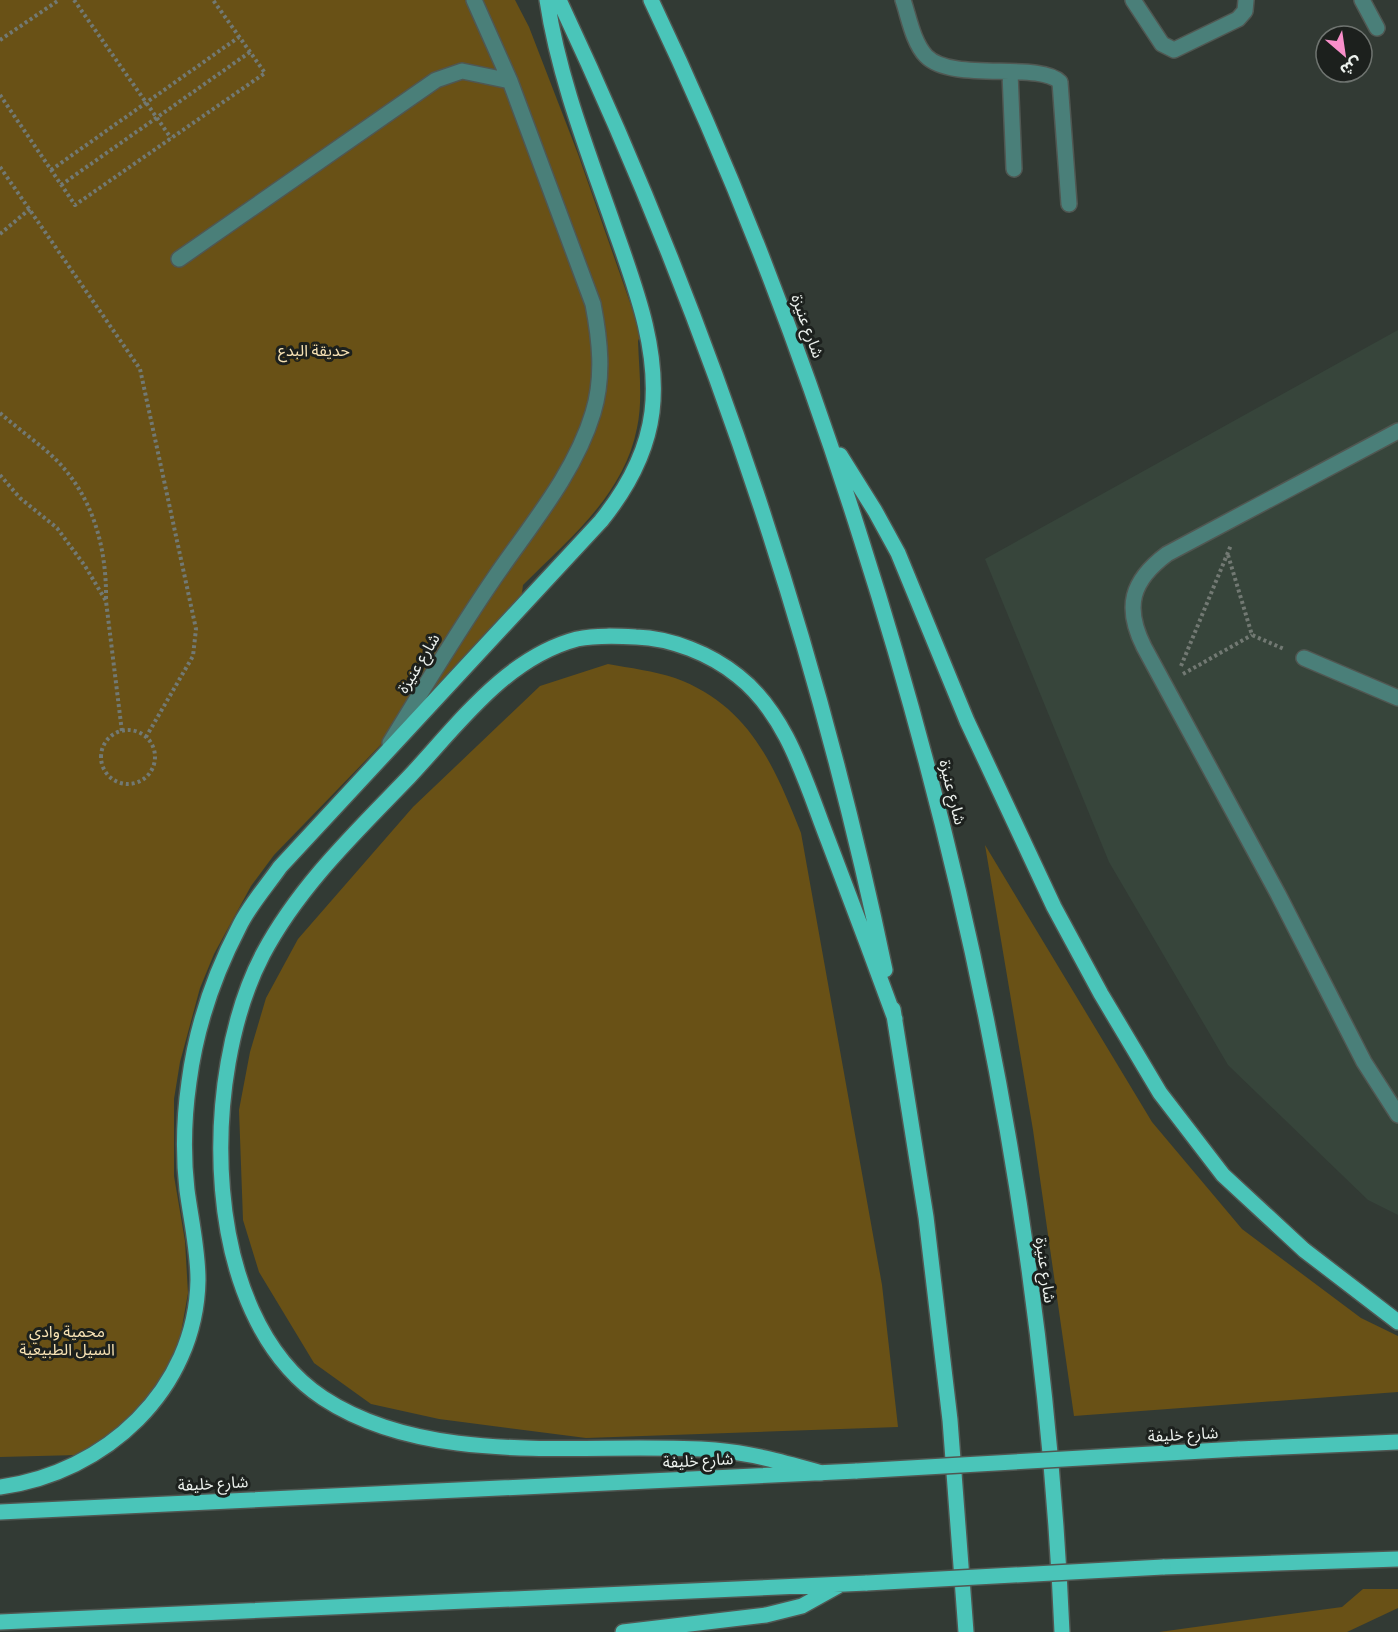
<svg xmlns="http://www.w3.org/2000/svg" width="1398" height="1632" font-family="Signika,'Noto Sans Arabic',sans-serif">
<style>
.built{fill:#37453b}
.green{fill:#695116}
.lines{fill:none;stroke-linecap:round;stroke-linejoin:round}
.minor-casing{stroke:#505752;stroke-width:18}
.major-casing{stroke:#505752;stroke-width:18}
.path{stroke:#727973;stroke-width:4;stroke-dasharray:3 3;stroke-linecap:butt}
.minor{stroke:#4a7f79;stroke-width:15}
.major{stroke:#4ac5b9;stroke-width:15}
.major-bridge-casing{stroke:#505752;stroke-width:18;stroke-linecap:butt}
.major-bridge{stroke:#4ac5b9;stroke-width:15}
.labels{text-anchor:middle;stroke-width:6;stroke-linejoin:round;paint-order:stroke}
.street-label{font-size:16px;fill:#ecf1ed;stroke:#1c201d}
.park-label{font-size:16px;fill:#f7e2b4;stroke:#1c201d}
</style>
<rect width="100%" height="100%" fill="#323a34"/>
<!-- built -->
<path class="built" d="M1398,330V1215L1368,1200L1228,1065L1109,862L985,559Z"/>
<!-- green -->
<path class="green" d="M0,0H515L529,27L578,154L641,334L638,341C639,370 643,400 637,428C624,495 569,539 523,585L521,600L274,855L251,886L214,954L200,988L180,1062L174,1099V1176L185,1241L188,1293L179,1344L168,1371L115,1437L78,1455L0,1457Z
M608,664C630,668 654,671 675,678C749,705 774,765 801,833L882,1285L898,1427L586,1438L439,1419L371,1404L314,1363L259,1272L243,1220L239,1110L250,1052L266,998L298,939L413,807L540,686Z
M985,845L1152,1122L1242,1229L1361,1318L1398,1336V1392L1074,1416L1033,1130Z
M1363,1589H1398V1608L1347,1632H1159L1342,1607Z"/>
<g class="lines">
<!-- minor casing -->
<g class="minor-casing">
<path id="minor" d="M903,0C909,18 913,42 926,56C952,83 1039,61 1060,82L1069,204
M1133,0L1162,44L1174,50L1238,19L1245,11L1246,0
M1362,0L1377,28
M1010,73L1014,169
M179,259L436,80L462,71L510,81
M1398,431L1167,554C1131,581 1124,607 1144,647L1278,894L1364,1062L1398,1115
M1304,658L1398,698
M390,743C424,687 458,631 495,577C530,526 575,473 593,413C604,377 600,340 593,304L510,81L474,0"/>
</g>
<!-- major casing -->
<g class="major-casing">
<path id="major" d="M559,0C705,311 815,634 885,970
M651,0C734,174 803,355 861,539C974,893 1046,1260 1062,1632
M840,455L875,511L898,553L967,721L1054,907L1101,994L1160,1093L1223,1175L1304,1250L1398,1322
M893,1009L926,1217L950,1420L966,1632
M1238,1449L1398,1442
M822,1473C786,1463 752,1453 715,1450C590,1441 433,1470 323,1398C198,1315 200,1074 263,954C299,886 356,832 409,777C457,726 505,658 577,639C596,635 617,636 636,637C671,638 711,654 738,676C788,715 806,784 828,840C851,900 873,959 895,1019
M0,1487C105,1473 196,1390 198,1280C198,1250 191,1220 187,1190C183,1155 184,1117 189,1082C196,1028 214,975 239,927C249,906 266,887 280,867L601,521C626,490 647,452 652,412C660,346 632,279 611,218C586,147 558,74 547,0
M0,1512L857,1471
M1163,1567L1398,1559
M0,1622L867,1583
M623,1632L766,1615L802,1606L838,1586"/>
</g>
<!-- path -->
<path class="path" d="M74,0L171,138
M0,40L59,0
M0,95L75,205L265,73L213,0
M0,167L140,369L196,629L193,656L146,737
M51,170L239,37
M61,185L250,52
M0,234L31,208
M0,413C16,427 34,440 50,454C92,492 107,546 106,601
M0,475L20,498L57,528L85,566L106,601L122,732
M1228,555L1252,635L1284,649
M1181,666L1231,545
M1183,674L1252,635
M101 757a27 27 0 1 1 54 0a27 27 0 1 1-54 0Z"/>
<!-- minor -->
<use href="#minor" class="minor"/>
<!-- major -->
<use href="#major" class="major"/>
<!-- major-bridge casing -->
<g class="major-bridge-casing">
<path id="major-bridge" d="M857,1471L1238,1449
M867,1583L1163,1567"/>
</g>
<!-- major-bridge -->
<use href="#major-bridge" class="major-bridge"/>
</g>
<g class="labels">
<!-- street labels -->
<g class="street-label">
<text transform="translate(808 326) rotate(70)" y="6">شارع عنيزة</text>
<text transform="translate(418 663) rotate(-59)" y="6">شارع عنيزة</text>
<text transform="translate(953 792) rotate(76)" y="6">شارع عنيزة</text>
<text transform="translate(1046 1270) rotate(82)" y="6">شارع عنيزة</text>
<text transform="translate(1183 1434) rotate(-3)" y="6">شارع خليفة</text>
<text transform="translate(698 1460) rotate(-3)" y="6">شارع خليفة</text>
<text transform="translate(213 1483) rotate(-3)" y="6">شارع خليفة</text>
</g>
<!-- park labels -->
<g class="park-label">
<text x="314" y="356">حديقة البدع</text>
<text x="67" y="1337">محمية وادي<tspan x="67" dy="18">السيل الطبيعية</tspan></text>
</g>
</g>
<!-- north arrow -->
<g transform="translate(1344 54) rotate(151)"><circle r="28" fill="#1c201d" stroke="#6f7470" stroke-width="1.5"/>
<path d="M0-4.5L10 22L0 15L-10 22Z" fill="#f98fca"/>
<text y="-9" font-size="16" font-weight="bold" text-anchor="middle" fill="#ecf1ed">ش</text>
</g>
</svg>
